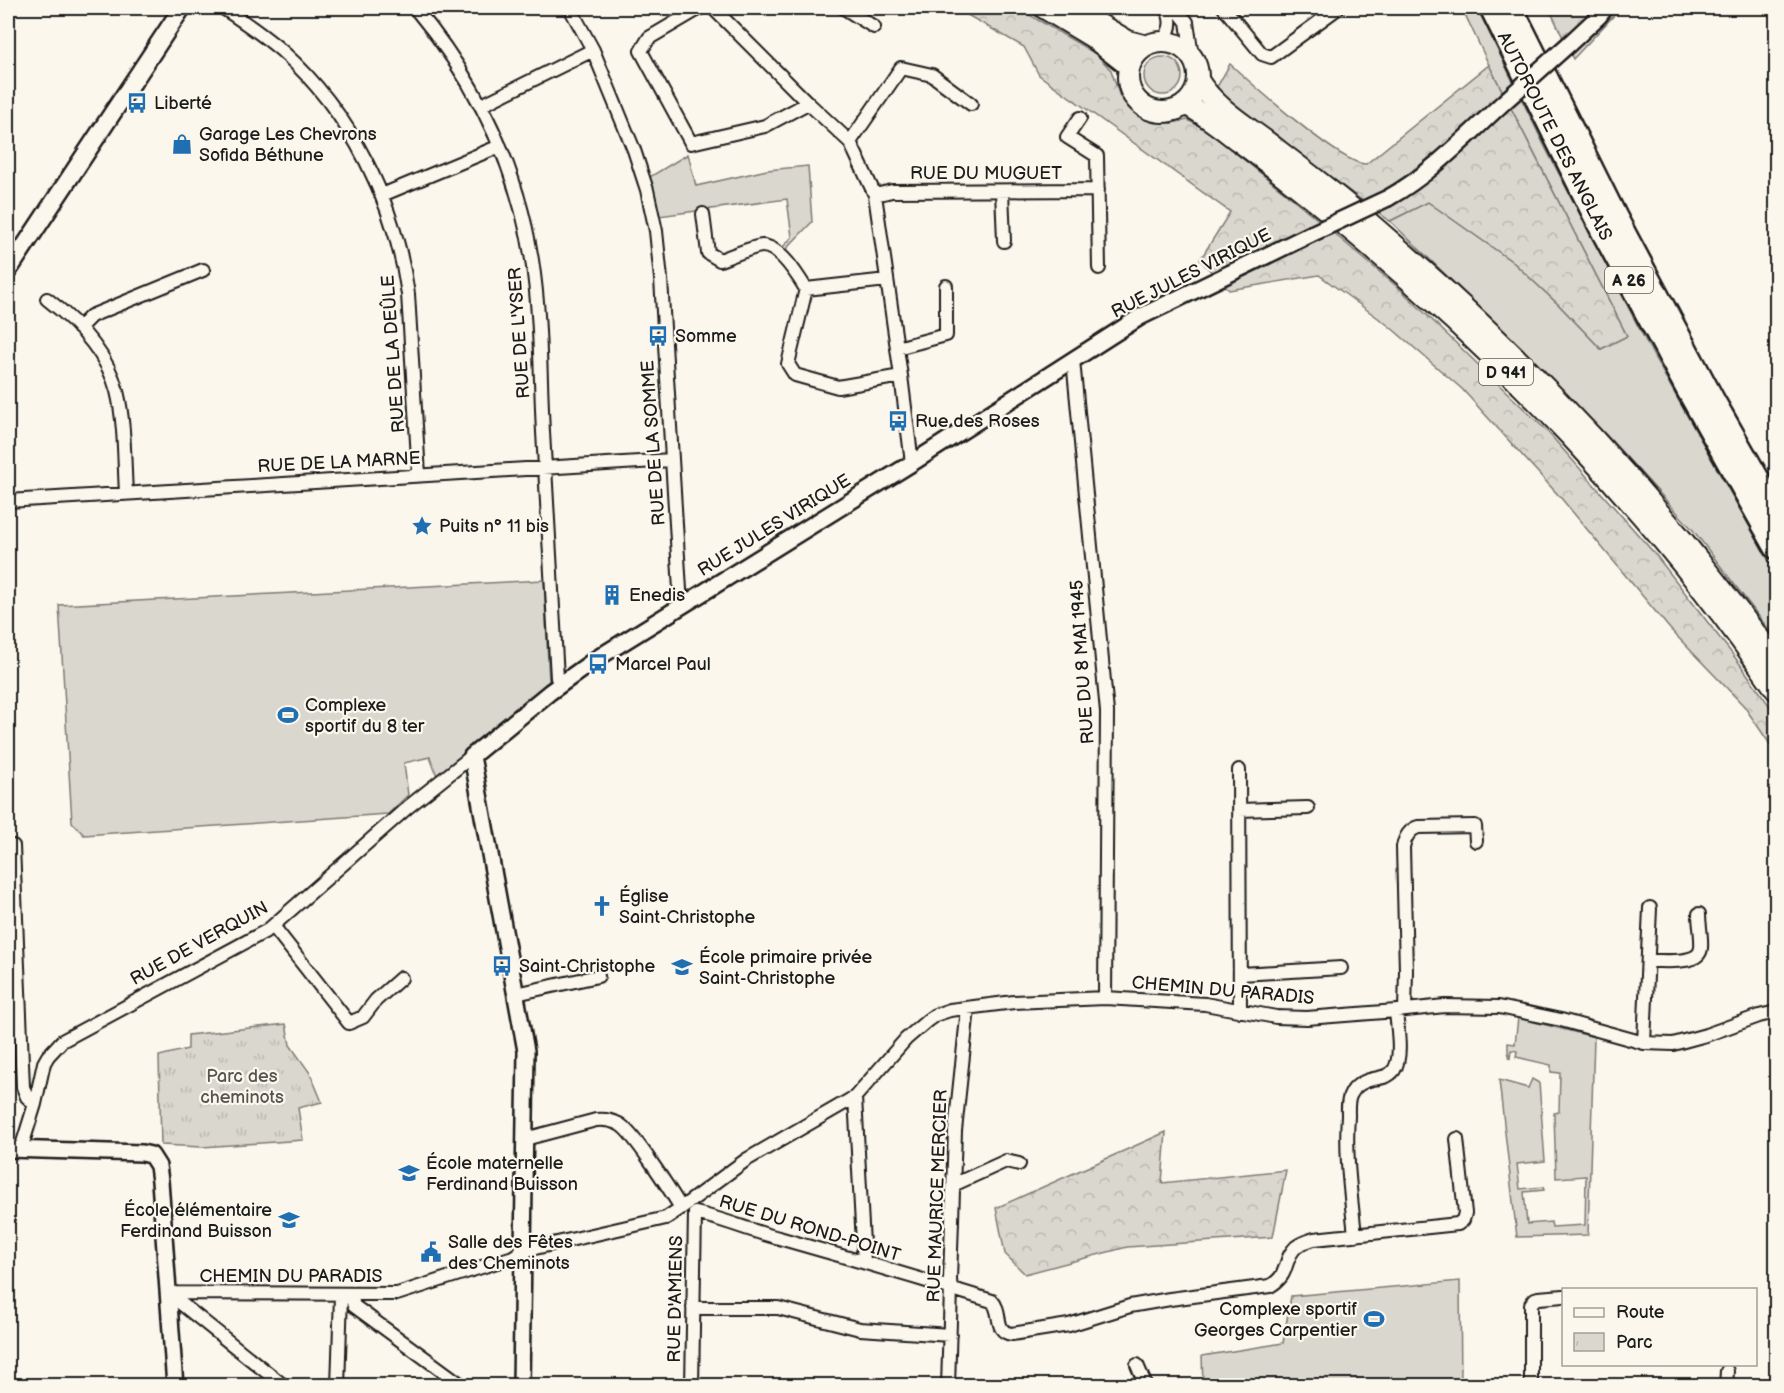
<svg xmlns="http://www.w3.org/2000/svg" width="1784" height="1393" font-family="'Balsamiq Sans',sans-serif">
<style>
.grass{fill:#dad7ce;stroke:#7b7a75;stroke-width:1.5}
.forest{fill:url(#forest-crowns);stroke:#7b7a75;stroke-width:1.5}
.park{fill:url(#park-tufts);stroke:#7b7a75;stroke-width:1.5}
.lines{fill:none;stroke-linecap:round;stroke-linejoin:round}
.minor-casing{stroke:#1c1c1c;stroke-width:16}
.tertiary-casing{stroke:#1c1c1c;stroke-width:20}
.secondary-casing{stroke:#1c1c1c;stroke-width:21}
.trunk-casing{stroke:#1c1c1c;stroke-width:24}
.motorway-casing{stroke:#1c1c1c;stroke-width:26}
.minor{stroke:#fbf7ec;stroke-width:12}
.tertiary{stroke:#fbf7ec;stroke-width:15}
.secondary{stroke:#fbf7ec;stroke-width:16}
.trunk{stroke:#fbf7ec;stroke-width:20}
.motorway{stroke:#fbf7ec;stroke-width:21}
.tertiary-bridge-casing{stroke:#1c1c1c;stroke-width:20;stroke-linecap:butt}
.tertiary-bridge{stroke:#fbf7ec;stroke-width:15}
.labels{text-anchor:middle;stroke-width:4.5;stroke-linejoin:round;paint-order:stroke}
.shield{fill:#fbf7ec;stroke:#5f5e5a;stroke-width:1.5}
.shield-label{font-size:16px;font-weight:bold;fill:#1c1c1c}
.poi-label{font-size:18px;fill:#1c1c1c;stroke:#fbf7ec;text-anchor:start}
.street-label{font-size:18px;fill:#1c1c1c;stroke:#fbf7ec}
.park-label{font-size:18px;fill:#555451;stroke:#fbf7ec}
</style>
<defs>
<pattern id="forest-crowns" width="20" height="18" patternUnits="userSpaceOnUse" patternTransform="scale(1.5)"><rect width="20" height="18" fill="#dad7ce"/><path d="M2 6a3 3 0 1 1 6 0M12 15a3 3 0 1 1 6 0" fill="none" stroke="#bab8b0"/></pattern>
<pattern id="park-tufts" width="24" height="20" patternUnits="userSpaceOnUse" patternTransform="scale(1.5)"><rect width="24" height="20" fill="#dad7ce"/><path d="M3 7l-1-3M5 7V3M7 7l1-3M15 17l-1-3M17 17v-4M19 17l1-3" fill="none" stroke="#bab8b0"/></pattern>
</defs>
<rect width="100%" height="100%" fill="#fbf7ec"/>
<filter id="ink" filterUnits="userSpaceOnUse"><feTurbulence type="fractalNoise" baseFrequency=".0167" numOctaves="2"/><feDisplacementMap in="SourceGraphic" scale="12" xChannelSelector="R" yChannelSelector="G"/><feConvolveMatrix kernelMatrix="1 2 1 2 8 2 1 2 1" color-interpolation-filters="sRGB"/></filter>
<g filter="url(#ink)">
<!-- grass -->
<path class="grass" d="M1462,8H1477L1545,147L1653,355L1776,574V639L1693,530L1611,440L1536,362L1390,221L1428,202L1513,262L1559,305L1601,349L1627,336L1489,65Z
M1144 76a19 19 0 1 1 38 0a19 19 0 1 1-38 0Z
M688,154L696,186L767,170L808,166L812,222L785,250L783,247L792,237L787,199L659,216L648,178Z
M544,580L549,682L437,776L430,757L404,763L408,795L388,814L84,835L72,822L59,605Z
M1518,1018L1594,1037L1588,1235L1517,1237L1499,1080L1528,1088L1532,1079L1539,1083L1545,1161L1517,1164L1520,1189L1543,1187L1544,1190L1524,1192L1527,1224L1551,1222L1552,1227L1585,1225L1586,1176L1556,1178L1554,1113L1559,1112L1560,1073L1551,1072V1065L1516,1057L1517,1051L1511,1050L1510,1059L1508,1051V1043L1515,1044Z
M1460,1281L1461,1385H1203L1202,1356L1283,1343L1291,1296Z"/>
<!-- forest -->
<path class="forest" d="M955,8H1018L1096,54L1111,70L1120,97L1136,114L1152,120L1171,123L1188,120L1208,131L1303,207L1401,290L1546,430L1655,554L1740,664L1776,715V753L1744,706L1670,629L1561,498L1462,389L1389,326L1319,275L1229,290L1200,260L1230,212L1039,75L1024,47Z
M1549,8H1619L1618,11L1573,59Z
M1230,64C1251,83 1343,166 1366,164L1489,65L1627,336L1601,349L1559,305L1513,262L1428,202L1390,221L1232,104L1217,87Z
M1166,1132L1162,1183L1286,1170L1273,1237L1127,1247L1025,1274L1005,1254L996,1208Z"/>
<!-- park -->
<path class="park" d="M286,1024L290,1045L310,1073L322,1102L298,1108L303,1140L202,1147L161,1145L159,1056L188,1049V1035Z"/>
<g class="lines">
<!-- minor casing -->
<g class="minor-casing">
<path id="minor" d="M223,8C243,21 263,35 282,51C351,112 395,203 408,294L419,475
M415,8C476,81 517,166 532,260C541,317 540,375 543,432C547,514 552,596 557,678L561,684
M570,8L593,50L634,150L647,190L656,231L661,279L681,606
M700,8L649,38L641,51L691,143L765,126L808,103
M713,8L808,103L850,142L875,195L901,376L912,463
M844,8L874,27
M1176,8L1187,22L1192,56
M1224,8L1262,54L1271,57L1338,8
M1162,42C1172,30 1173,20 1166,8
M482,105L593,50
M1080,118L1067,137L1097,156L1099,268
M850,142L901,68L932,75L971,104
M1002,191L1004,241
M382,195L500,146
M875,195L892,191L1098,190
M703,214L708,253L720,260C728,257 756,246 762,246C780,246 798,276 806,289L887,280
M806,289L788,364L795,375L838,387L901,376
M47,299C77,322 107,353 117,391C125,423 124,460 126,493
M79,328L91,316L203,270
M897,348L946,335V286
M1073,360L1107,712L1105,998
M8,501L672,460
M1239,770L1240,1011
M1239,810L1308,808
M13,846L23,1087L27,1097L35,1104
M273,926L349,1023L363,1017L376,1000L401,978
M1648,961C1662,960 1699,966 1701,948C1702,937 1699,925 1699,914
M1241,974L1341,968
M516,994L598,976
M1405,1010L1406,971L1403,847C1405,837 1409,830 1418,827L1475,826L1476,841
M1644,1043L1650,908
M855,1097L864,1262
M525,1139L596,1120C604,1119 611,1120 619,1124C632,1130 672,1193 681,1208
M21,1149L35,1104L44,1063L48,1056L62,1041L268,930L408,807L472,756
M953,1185L1006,1161L1019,1164
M695,1213C724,1219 750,1231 779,1238C850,1258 921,1279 992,1301C1003,1312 993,1332 1012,1334L1069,1325L1130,1306L1170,1299L1270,1286C1291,1274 1282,1260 1296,1247C1301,1243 1308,1241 1314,1239L1458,1224L1463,1220L1465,1213L1457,1139
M1355,1235C1351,1195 1345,1156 1348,1116C1348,1109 1347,1100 1351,1094C1355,1085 1364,1081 1373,1079C1380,1078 1389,1077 1394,1070C1403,1056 1397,1027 1396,1011
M168,1293L397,1294L513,1257L522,1251L666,1218L681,1208L746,1160L855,1097L906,1039L928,1020L935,1015L950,1010L1014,1002L1105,998L1205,1004L1276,1017L1307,1018L1396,1011L1445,1006L1499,1007L1561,1020L1644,1043L1673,1044L1706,1035L1759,1016L1776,1012
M168,1293L284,1386
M351,1295L354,1306L463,1386
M693,1308H778L860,1329L950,1335
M1137,1365L1146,1386
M338,1386L341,1295
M692,1386L695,1213
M948,1386L951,1289L950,1280L955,1131L968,1008
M1531,1386V1304L1535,1299L1538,1298L1564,1296
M1726,1386L1727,1371"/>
</g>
<!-- tertiary casing -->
<g class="tertiary-casing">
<path id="tertiary" d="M1569,44L1599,16L1605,8
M1388,198C1431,174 1468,135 1504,102
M8,1149L142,1153L151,1155L158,1166L160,1181L175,1386
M521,1386L526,1051L472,756L550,692L596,659L912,463L1140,317L1311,234"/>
</g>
<!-- secondary casing -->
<g class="secondary-casing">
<path id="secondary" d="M8,271L182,8"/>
</g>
<!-- trunk casing -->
<g class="trunk-casing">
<path id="trunk" d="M1044,8L1092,37L1129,66
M1072,8L1128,41L1147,46
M1128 77a35 35 0 1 1 70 0a35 35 0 1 1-70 0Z
M1198,80C1216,110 1252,129 1279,151C1316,179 1353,208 1388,239C1495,332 1595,434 1685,543C1716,582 1748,621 1776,661
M1185,104C1204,114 1220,127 1237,140C1269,163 1299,188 1330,213C1497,349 1654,512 1776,690"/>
</g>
<!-- motorway casing -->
<g class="motorway-casing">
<path id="motorway" d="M1491,8L1602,231L1688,391L1776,548
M1512,8L1616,217L1714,401L1776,510"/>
</g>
<!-- minor -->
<use href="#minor" class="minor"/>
<!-- tertiary -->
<use href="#tertiary" class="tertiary"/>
<!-- secondary -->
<use href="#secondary" class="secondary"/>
<!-- trunk -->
<use href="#trunk" class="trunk"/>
<!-- motorway -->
<use href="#motorway" class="motorway"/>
<!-- tertiary-bridge casing -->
<g class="tertiary-bridge-casing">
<path id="tertiary-bridge" d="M1504,102L1569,44
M1311,234L1388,198"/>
</g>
<!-- tertiary-bridge -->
<use href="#tertiary-bridge" class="tertiary-bridge"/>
</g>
</g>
<!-- icons -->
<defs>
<g id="bus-bare" transform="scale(1.62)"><path d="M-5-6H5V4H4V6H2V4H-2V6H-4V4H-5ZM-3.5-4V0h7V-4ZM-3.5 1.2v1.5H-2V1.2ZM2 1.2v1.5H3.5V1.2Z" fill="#1f6fb2" stroke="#fbf7ec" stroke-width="2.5" paint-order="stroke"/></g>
<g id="shop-bare" transform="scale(1.62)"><path d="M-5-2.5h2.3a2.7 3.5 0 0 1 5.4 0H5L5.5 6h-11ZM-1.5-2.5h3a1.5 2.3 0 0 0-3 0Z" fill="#1f6fb2" stroke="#fbf7ec" stroke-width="2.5" paint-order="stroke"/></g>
<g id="sight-bare" transform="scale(1.62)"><path d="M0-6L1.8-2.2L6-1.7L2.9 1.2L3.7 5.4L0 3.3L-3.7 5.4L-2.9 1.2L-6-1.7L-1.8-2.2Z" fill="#1f6fb2" stroke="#fbf7ec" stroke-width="2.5" paint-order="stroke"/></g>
<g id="building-bare" transform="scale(1.62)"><path d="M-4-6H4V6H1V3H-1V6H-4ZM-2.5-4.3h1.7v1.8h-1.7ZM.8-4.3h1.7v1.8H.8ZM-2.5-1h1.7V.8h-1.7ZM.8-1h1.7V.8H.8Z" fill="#1f6fb2" stroke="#fbf7ec" stroke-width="2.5" paint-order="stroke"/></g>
<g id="stadium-bare" transform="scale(1.62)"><path d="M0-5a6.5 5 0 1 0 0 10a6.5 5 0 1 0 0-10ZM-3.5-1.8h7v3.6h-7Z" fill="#1f6fb2" stroke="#fbf7ec" stroke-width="2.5" paint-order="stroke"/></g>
<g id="church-bare" transform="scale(1.62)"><path d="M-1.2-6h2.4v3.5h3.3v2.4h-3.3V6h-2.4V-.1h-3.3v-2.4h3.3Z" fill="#1f6fb2" stroke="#fbf7ec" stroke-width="2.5" paint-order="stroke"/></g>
<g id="school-bare" transform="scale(1.62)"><path d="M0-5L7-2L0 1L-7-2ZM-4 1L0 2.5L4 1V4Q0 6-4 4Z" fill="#1f6fb2" stroke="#fbf7ec" stroke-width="2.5" paint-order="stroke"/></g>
<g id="civic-bare" transform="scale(1.62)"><path d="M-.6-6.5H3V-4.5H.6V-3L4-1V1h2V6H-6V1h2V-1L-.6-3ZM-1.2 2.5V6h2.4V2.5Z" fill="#1f6fb2" stroke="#fbf7ec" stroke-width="2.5" paint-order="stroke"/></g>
</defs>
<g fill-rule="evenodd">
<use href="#bus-bare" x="137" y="103"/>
<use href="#shop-bare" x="182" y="144"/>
<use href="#bus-bare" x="658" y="336"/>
<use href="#bus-bare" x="898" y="421"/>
<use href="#sight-bare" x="422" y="526"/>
<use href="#building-bare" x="612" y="595"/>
<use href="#bus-bare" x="598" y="664"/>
<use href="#stadium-bare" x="288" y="715"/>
<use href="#church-bare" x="602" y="906"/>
<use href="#bus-bare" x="502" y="966"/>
<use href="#school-bare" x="682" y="967"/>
<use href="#school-bare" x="409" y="1173"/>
<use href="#school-bare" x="289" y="1220"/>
<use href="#civic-bare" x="431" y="1252"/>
<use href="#stadium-bare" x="1374" y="1319"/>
</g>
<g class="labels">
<!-- shield labels -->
<g class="shield">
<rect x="1605" y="267" width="48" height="26" rx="4.5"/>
<rect x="1479" y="359" width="54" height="26" rx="4.5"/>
</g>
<g class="shield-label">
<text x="1629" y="286">A 26</text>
<text x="1506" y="378">D 941</text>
</g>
<!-- poi labels -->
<g class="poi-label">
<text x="154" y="109">Liberté</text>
<text x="199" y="140">Garage Les Chevrons<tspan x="199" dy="21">Sofida Béthune</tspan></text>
<text x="675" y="342">Somme</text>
<text x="915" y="427">Rue des Roses</text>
<text x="439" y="532">Puits n° 11 bis</text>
<text x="629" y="601">Enedis</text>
<text x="615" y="670">Marcel Paul</text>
<text x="305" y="711">Complexe<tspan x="305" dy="21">sportif du 8 ter</tspan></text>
<text x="619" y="902">Église<tspan x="619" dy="21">Saint-Christophe</tspan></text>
<text x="699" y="963">École primaire privée<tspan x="699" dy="21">Saint-Christophe</tspan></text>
<text x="519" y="972">Saint-Christophe</text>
<text x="426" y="1169">École maternelle<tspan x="426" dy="21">Ferdinand Buisson</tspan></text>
<text x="272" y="1216" text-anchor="end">École élémentaire<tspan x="272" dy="21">Ferdinand Buisson</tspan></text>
<text x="448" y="1248">Salle des Fêtes<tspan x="448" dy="21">des Cheminots</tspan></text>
<text x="1357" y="1315" text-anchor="end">Complexe sportif<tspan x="1357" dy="21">Georges Carpentier</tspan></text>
</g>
<!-- street labels -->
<g class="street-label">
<text transform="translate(1555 136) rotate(63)" y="6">AUTOROUTE DES ANGLAIS</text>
<text x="986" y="179">RUE DU MUGUET</text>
<text transform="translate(1191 273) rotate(-27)" y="6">RUE JULES VIRIQUE</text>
<text transform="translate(519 333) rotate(-94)" y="6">RUE DE L'YSER</text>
<text transform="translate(393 354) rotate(-94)" y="6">RUE DE LA DEÛLE</text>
<text transform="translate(653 443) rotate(-94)" y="6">RUE DE LA SOMME</text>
<text transform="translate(339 462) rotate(-3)" y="6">RUE DE LA MARNE</text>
<text transform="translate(774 525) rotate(-32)" y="6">RUE JULES VIRIQUE</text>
<text transform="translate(1082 662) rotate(-94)" y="6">RUE DU 8 MAI 1945</text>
<text transform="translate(199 943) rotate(-29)" y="6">RUE DE VERQUIN</text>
<text transform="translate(1223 990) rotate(5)" y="6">CHEMIN DU PARADIS</text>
<text transform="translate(937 1196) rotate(-88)" y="6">RUE MAURICE MERCIER</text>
<text transform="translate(810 1228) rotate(17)" y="6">RUE DU ROND-POINT</text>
<text x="291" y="1282">CHEMIN DU PARADIS</text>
<text transform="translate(675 1299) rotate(-89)" y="6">RUE D'AMIENS</text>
</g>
<!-- park labels -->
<g class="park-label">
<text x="242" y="1082">Parc des<tspan x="242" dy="21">cheminots</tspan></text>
</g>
</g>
<!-- margin -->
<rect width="1784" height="1393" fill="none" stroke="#fbf7ec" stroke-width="30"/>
<rect x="15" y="15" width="1754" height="1363" fill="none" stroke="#1c1c1c" stroke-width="2" filter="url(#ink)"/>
<!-- legend -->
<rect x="1562" y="1288" width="195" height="78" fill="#fbf7ec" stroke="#a29f99" stroke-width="1.5"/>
<rect x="1574" y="1308" width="30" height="9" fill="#fbf7ec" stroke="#a29f99" stroke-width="1.5"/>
<text x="1616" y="1318" font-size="18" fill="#1c1c1c">Route</text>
<rect x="1574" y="1333" width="30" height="18" fill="url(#park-tufts)" stroke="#a29f99" stroke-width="1.5"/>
<text x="1616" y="1348" font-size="18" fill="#1c1c1c">Parc</text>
</svg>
